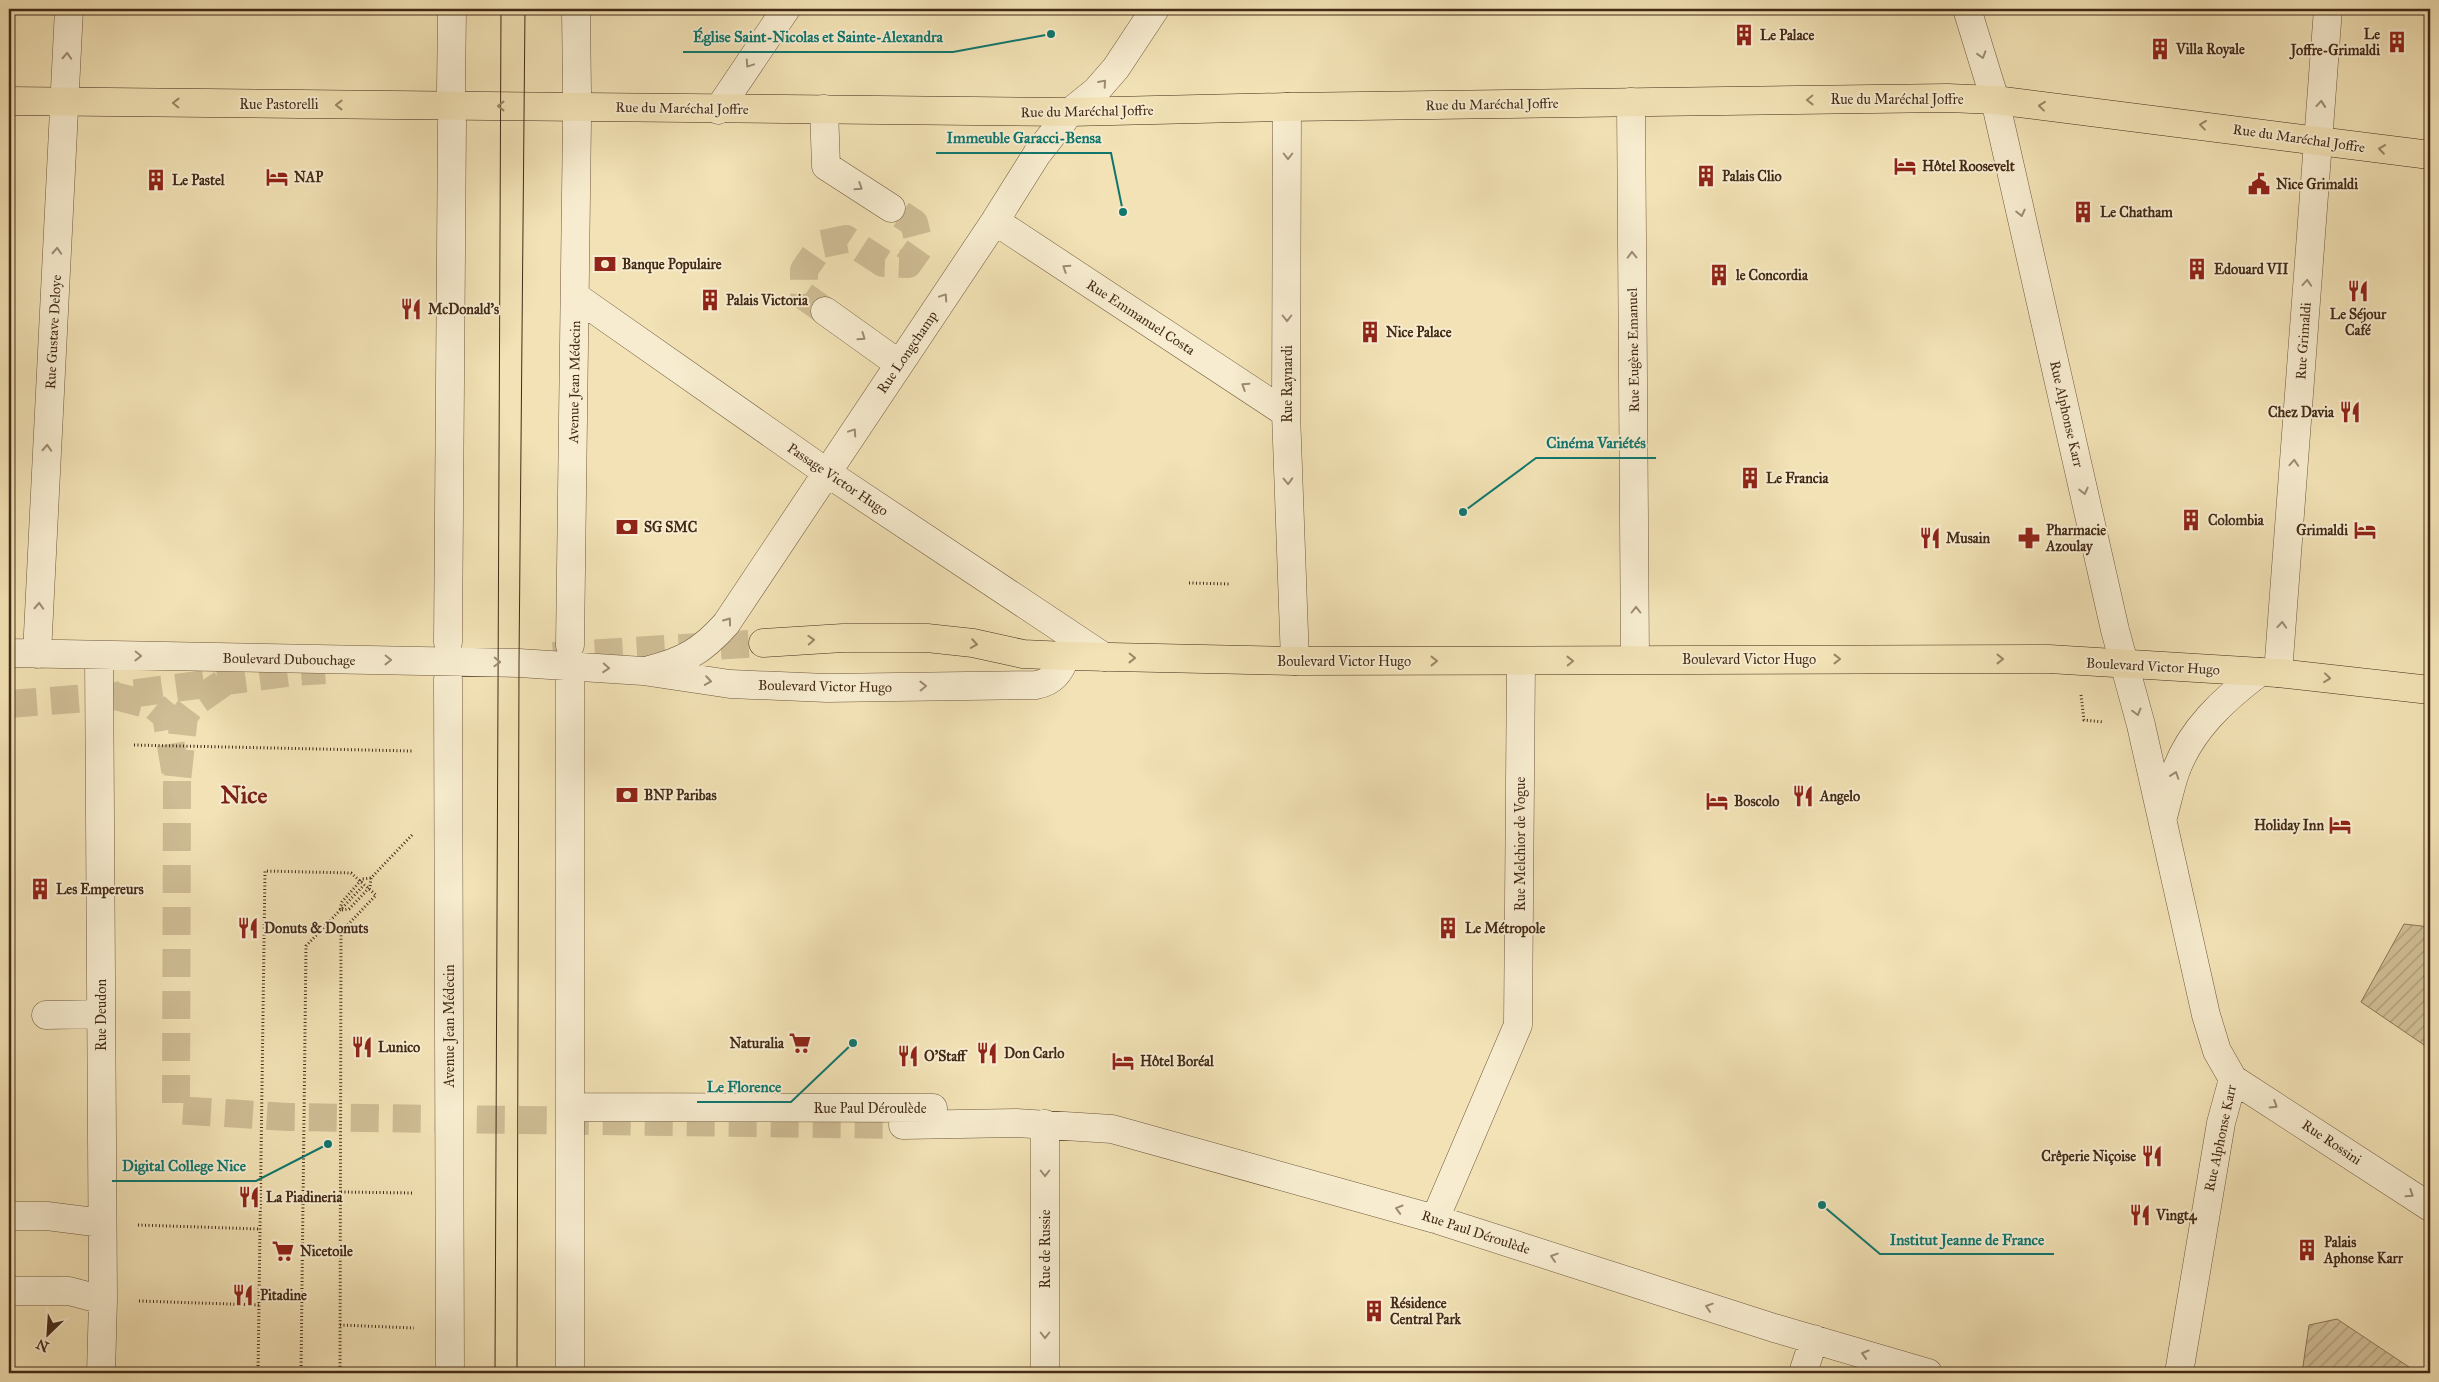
<svg xmlns="http://www.w3.org/2000/svg" width="2439" height="1382" font-family="'IM FELL Great Primer',serif">
<style>
.garden{fill:url(#garden-furrows);stroke:#8c7658}
.lines{fill:none;stroke-linecap:round;stroke-linejoin:round}
.minor-tunnel{stroke:#cfbd95;stroke-width:28;stroke-dasharray:28 14;stroke-linecap:butt}
.major-tunnel{stroke:#cfbd95;stroke-width:28;stroke-dasharray:28 14;stroke-linecap:butt}
.minor-casing{stroke:#6f583e;stroke-width:29}
.major-casing{stroke:#432a17;stroke-width:29}
.path{stroke:#432a17;stroke-width:3;stroke-dasharray:1 2.5;stroke-linecap:butt}
.minor{stroke:#f7eccf;stroke-width:28}
.major{stroke:#f2e2b5;stroke-width:28}
.tram{stroke:#432a17;stroke-width:1}
.path-bridge{stroke:#432a17;stroke-width:3;stroke-dasharray:1 2.5;stroke-linecap:butt}
.oneway{stroke:#9d8b73}
.oneway2{stroke:#9a8666}
.labels{text-anchor:middle;stroke-width:4;stroke-linejoin:round;paint-order:stroke}
.poi-label{font-size:14px;font-weight:bold;fill:#432a17;stroke:#f7eccf;text-anchor:start}
.street-label{font-size:14px;fill:#432a17;stroke:#f7eccf}
.town-label{font-size:24px;font-weight:bold;fill:#7a1f14;stroke:#f7eccf}
.leader{fill:none;stroke:#0f766e;stroke-width:2}
.callout-dot{fill:#0f766e;stroke:#f7eccf;stroke-width:2}
.callout-label{font-size:15px;text-anchor:middle;font-weight:bold;fill:#0f766e;stroke:#f7eccf;stroke-width:4;stroke-linejoin:round;paint-order:stroke}
</style>
<defs>
<pattern id="garden-furrows" width="10" height="10" patternUnits="userSpaceOnUse" patternTransform="scale(1.25)"><rect width="10" height="10" fill="#d4c39a"/><path d="M-1 1l2-2M0 10L10 0M9 11l2-2" fill="none" stroke="#ae9f7d"/></pattern>
</defs>
<rect width="100%" height="100%" fill="#f2e2b5"/>
<filter id="stains"><feTurbulence type="fractalNoise" baseFrequency=".004" numOctaves="4"/><feColorMatrix values="0 0 0 0 .2 0 0 0 0 .09 0 0 0 0 .02 0 0 0 .5 -.17"/></filter>
<radialGradient id="worn" r=".72"><stop offset=".6" stop-color="#630" stop-opacity="0"/><stop offset="1" stop-color="#630" stop-opacity=".3"/></radialGradient>
<!-- garden -->
<path class="garden" d="M2404,924L2430,927V1049L2361,1002Z
M2337,1319L2418,1373H2302L2309,1325Z"/>
<g class="lines">
<!-- minor-tunnel -->
<path class="minor-tunnel" d="M825,311L804,296V270L822,244L846,239L883,263L908,264L920,247L914,223L891,208
M115,696L154,706L166,716L177,781L184,716L193,704L226,681
M177,781L176,1110L288,1117L903,1125"/>
<!-- major-tunnel -->
<path class="major-tunnel" d="M553,656L763,643
M9,704L115,696L293,672L325,670"/>
<!-- minor casing -->
<g class="minor-casing">
<path id="minor" d="M576,9L577,94
M1967,9L1995,100L2115,630L2141,725L2206,1015L2217,1051L2233,1079L2221,1123L2179,1373
M451,91L452,9
M1631,102L1635,659
M1287,107L1286,413L1295,661
M824,109L826,166L891,208
M718,110L786,9
M995,221L1286,413
M575,296L826,472L1104,657
M825,311L899,364
M448,642L452,122
M570,645L577,120
M9,653L519,663L643,671L730,684L827,688L1036,685C1053,682 1060,672 1066,656
M37,654L69,9
M99,656L103,1300L101,1373
M649,670C684,661 702,651 726,624L995,221L1037,154L1070,112L1096,91L1116,68L1155,9
M2278,673L2328,9
M448,679L450,1373
M570,681V1373
M2163,817C2167,803 2170,788 2175,773C2190,730 2224,699 2260,672
M46,1015L101,1014
M2233,1079L2430,1207
M571,1107L933,1108
M903,1125L1016,1123L1112,1129L1435,1219L1774,1328L1928,1373
M9,1216H47L102,1223
M1435,1219L1518,1025L1521,662
M9,1291H69L103,1300
M1045,1373V1124
M1803,1373L1814,1339"/>
</g>
<!-- major casing -->
<g class="major-casing">
<path id="major" d="M9,101L1070,112L1287,107L1948,98L1995,100L2430,155
M763,643L843,638H927L973,643L1023,654L1066,656L1295,661L2049,659L2278,673L2430,690"/>
</g>
<!-- path -->
<path class="path" d="M1189,583L1230,584
M2081,695L2084,720L2103,722
M134,745L412,751
M340,909L342,902L362,879L371,878
M342,910L349,909L370,887L371,878L412,835
M341,1192L414,1193
M138,1225L260,1229
M139,1301L259,1305
M340,1325L414,1328
M301,1373L306,946L364,885"/>
<!-- minor -->
<use href="#minor" class="minor"/>
<!-- major -->
<use href="#major" class="major"/>
<!-- tram -->
<path class="tram" d="M495,1373L501,9
M517,1373L519,663L525,9"/>
<!-- path-bridge -->
<path class="path-bridge" d="M258,1373L265,871L351,873L376,895L341,932L340,1373"/>
</g>
<!-- one-way arrows -->
<defs><path id="oneway-chevron" d="M-2-3.5L2.5 0L-2 3.5" fill="none" stroke-width="1.6" stroke-linecap="round" stroke-linejoin="round" transform="scale(1.25)"/></defs>
<g class="oneway">
<use href="#oneway-chevron" transform="translate(1982 55) rotate(73)"/>
<use href="#oneway-chevron" transform="translate(67 56) rotate(-87)"/>
<use href="#oneway-chevron" transform="translate(749 64) rotate(124)"/>
<use href="#oneway-chevron" transform="translate(1103 83) rotate(-49)"/>
<use href="#oneway-chevron" transform="translate(2321 104) rotate(-85)"/>
<use href="#oneway-chevron" transform="translate(1288 156) rotate(90)"/>
<use href="#oneway-chevron" transform="translate(859 187) rotate(33)"/>
<use href="#oneway-chevron" transform="translate(2021 213) rotate(77)"/>
<use href="#oneway-chevron" transform="translate(57 251) rotate(-87)"/>
<use href="#oneway-chevron" transform="translate(1632 255) rotate(-91)"/>
<use href="#oneway-chevron" transform="translate(1066 268) rotate(-147)"/>
<use href="#oneway-chevron" transform="translate(2307 283) rotate(-86)"/>
<use href="#oneway-chevron" transform="translate(944 297) rotate(-56)"/>
<use href="#oneway-chevron" transform="translate(1287 318) rotate(90)"/>
<use href="#oneway-chevron" transform="translate(862 337) rotate(35)"/>
<use href="#oneway-chevron" transform="translate(1245 386) rotate(-147)"/>
<use href="#oneway-chevron" transform="translate(853 432) rotate(-56)"/>
<use href="#oneway-chevron" transform="translate(47 448) rotate(-87)"/>
<use href="#oneway-chevron" transform="translate(2294 463) rotate(-86)"/>
<use href="#oneway-chevron" transform="translate(1288 481) rotate(88)"/>
<use href="#oneway-chevron" transform="translate(2084 491) rotate(77)"/>
<use href="#oneway-chevron" transform="translate(39 606) rotate(-87)"/>
<use href="#oneway-chevron" transform="translate(1636 610) rotate(-90)"/>
<use href="#oneway-chevron" transform="translate(728 621) rotate(-54)"/>
<use href="#oneway-chevron" transform="translate(2282 625) rotate(-86)"/>
<use href="#oneway-chevron" transform="translate(138 656) rotate(1)"/>
<use href="#oneway-chevron" transform="translate(388 660) rotate(1)"/>
<use href="#oneway-chevron" transform="translate(497 662) rotate(2)"/>
<use href="#oneway-chevron" transform="translate(606 668) rotate(4)"/>
<use href="#oneway-chevron" transform="translate(708 681) rotate(9)"/>
<use href="#oneway-chevron" transform="translate(923 686) rotate(-1)"/>
<use href="#oneway-chevron" transform="translate(2137 712) rotate(75)"/>
<use href="#oneway-chevron" transform="translate(2175 775) rotate(-71)"/>
<use href="#oneway-chevron" transform="translate(2274 1105) rotate(32)"/>
<use href="#oneway-chevron" transform="translate(1045 1173) rotate(90)"/>
<use href="#oneway-chevron" transform="translate(2410 1194) rotate(33)"/>
<use href="#oneway-chevron" transform="translate(1399 1209) rotate(-164)"/>
<use href="#oneway-chevron" transform="translate(1554 1257) rotate(-162)"/>
<use href="#oneway-chevron" transform="translate(1709 1307) rotate(-162)"/>
<use href="#oneway-chevron" transform="translate(1045 1335) rotate(90)"/>
<use href="#oneway-chevron" transform="translate(1865 1354) rotate(-163)"/>
</g>
<g class="oneway2">
<use href="#oneway-chevron" transform="translate(1810 100) rotate(179)"/>
<use href="#oneway-chevron" transform="translate(176 103) rotate(-179)"/>
<use href="#oneway-chevron" transform="translate(339 105) rotate(-180)"/>
<use href="#oneway-chevron" transform="translate(501 106) rotate(-180)"/>
<use href="#oneway-chevron" transform="translate(2042 106) rotate(-174)"/>
<use href="#oneway-chevron" transform="translate(2203 125) rotate(-173)"/>
<use href="#oneway-chevron" transform="translate(2382 149) rotate(-172)"/>
<use href="#oneway-chevron" transform="translate(811 640) rotate(-3)"/>
<use href="#oneway-chevron" transform="translate(974 644) rotate(9)"/>
<use href="#oneway-chevron" transform="translate(1132 658) rotate(1)"/>
<use href="#oneway-chevron" transform="translate(1837 659)"/>
<use href="#oneway-chevron" transform="translate(2000 659)"/>
<use href="#oneway-chevron" transform="translate(1434 661)"/>
<use href="#oneway-chevron" transform="translate(1570 661) rotate(-1)"/>
<use href="#oneway-chevron" transform="translate(2327 678) rotate(6)"/>
</g>
<!-- icons -->
<defs>
<g id="building-bare" transform="scale(1.725)"><path d="M-4-6H4V6H1V3H-1V6H-4ZM-2.5-4.3h1.7v1.8h-1.7ZM.8-4.3h1.7v1.8H.8ZM-2.5-1h1.7V.8h-1.7ZM.8-1h1.7V.8H.8Z" fill="#8f2418" stroke="#f7eccf" stroke-width="2.5" paint-order="stroke"/></g>
<g id="hotel-bare" transform="scale(1.725)"><path d="M-6-4.5h1.5V1H6V5H4.5V3h-9V5H-6ZM-4 0a1.8 1.8 0 1 1 3.6 0ZM.5 0V-2.5h3Q6-2.5 6 0Z" fill="#8f2418" stroke="#f7eccf" stroke-width="2.5" paint-order="stroke"/></g>
<g id="civic-bare" transform="scale(1.725)"><path d="M-.6-6.5H3V-4.5H.6V-3L4-1V1h2V6H-6V1h2V-1L-.6-3ZM-1.2 2.5V6h2.4V2.5Z" fill="#8f2418" stroke="#f7eccf" stroke-width="2.5" paint-order="stroke"/></g>
<g id="bank-bare" transform="scale(1.725)"><path d="M-6-4H6V4H-6ZM0-2.3a2.3 2.3 0 1 0 0 4.6a2.3 2.3 0 1 0 0-4.6Z" fill="#8f2418" stroke="#f7eccf" stroke-width="2.5" paint-order="stroke"/></g>
<g id="restaurant-bare" transform="scale(1.725)"><path d="M-5-6h1v4h1v-4h1v4h1v-4h1v5L-1.5 .5V6h-2V.5L-5-1ZM5-6V6H3V1.5H1.5Q1.5-4 5-6Z" fill="#8f2418" stroke="#f7eccf" stroke-width="2.5" paint-order="stroke"/></g>
<g id="pharmacy-bare" transform="scale(1.725)"><path d="M-2-6h4v4h4v4h-4v4h-4v-4h-4v-4h4Z" fill="#8f2418" stroke="#f7eccf" stroke-width="2.5" paint-order="stroke"/></g>
<g id="supermarket-bare" transform="scale(1.725)"><path d="M-6-5.5h2.5l.6 2H6L4.5 2H-2.5L-4.4-4H-6ZM-1.5 3.2a1.3 1.3 0 1 0 .1 0ZM3 3.2a1.3 1.3 0 1 0 .1 0Z" fill="#8f2418" stroke="#f7eccf" stroke-width="2.5" paint-order="stroke"/></g>
</defs>
<g fill-rule="evenodd">
<use href="#building-bare" x="1744" y="35"/>
<use href="#building-bare" x="2397" y="42"/>
<use href="#building-bare" x="2160" y="49"/>
<use href="#hotel-bare" x="1905" y="166"/>
<use href="#building-bare" x="1706" y="176"/>
<use href="#hotel-bare" x="277" y="177"/>
<use href="#building-bare" x="156" y="180"/>
<use href="#civic-bare" x="2259" y="184"/>
<use href="#building-bare" x="2083" y="212"/>
<use href="#bank-bare" x="605" y="264"/>
<use href="#building-bare" x="2197" y="269"/>
<use href="#building-bare" x="1719" y="275"/>
<use href="#restaurant-bare" x="2358" y="291"/>
<use href="#building-bare" x="710" y="300"/>
<use href="#restaurant-bare" x="411" y="309"/>
<use href="#building-bare" x="1370" y="332"/>
<use href="#restaurant-bare" x="2350" y="412"/>
<use href="#building-bare" x="1750" y="478"/>
<use href="#building-bare" x="2191" y="520"/>
<use href="#bank-bare" x="627" y="527"/>
<use href="#hotel-bare" x="2365" y="530"/>
<use href="#restaurant-bare" x="1930" y="538"/>
<use href="#pharmacy-bare" x="2029" y="538"/>
<use href="#bank-bare" x="627" y="795"/>
<use href="#restaurant-bare" x="1803" y="796"/>
<use href="#hotel-bare" x="1717" y="801"/>
<use href="#hotel-bare" x="2340" y="825"/>
<use href="#building-bare" x="40" y="889"/>
<use href="#restaurant-bare" x="248" y="928"/>
<use href="#building-bare" x="1448" y="928"/>
<use href="#supermarket-bare" x="800" y="1043"/>
<use href="#restaurant-bare" x="362" y="1047"/>
<use href="#restaurant-bare" x="987" y="1053"/>
<use href="#restaurant-bare" x="908" y="1056"/>
<use href="#hotel-bare" x="1123" y="1061"/>
<use href="#restaurant-bare" x="2152" y="1156"/>
<use href="#restaurant-bare" x="249" y="1197"/>
<use href="#restaurant-bare" x="2140" y="1215"/>
<use href="#building-bare" x="2307" y="1250"/>
<use href="#supermarket-bare" x="283" y="1251"/>
<use href="#restaurant-bare" x="243" y="1295"/>
<use href="#building-bare" x="1374" y="1311"/>
</g>
<g class="labels">
<!-- poi labels -->
<g class="poi-label">
<text x="2380" y="39" text-anchor="end">Le<tspan x="2380" dy="16">Joffre-Grimaldi</tspan></text>
<text x="1760" y="40">Le Palace</text>
<text x="2176" y="54">Villa Royale</text>
<text x="1922" y="171">Hôtel Roosevelt</text>
<text x="1722" y="181">Palais Clio</text>
<text x="294" y="182">NAP</text>
<text x="172" y="185">Le Pastel</text>
<text x="2276" y="189">Nice Grimaldi</text>
<text x="2100" y="217">Le Chatham</text>
<text x="622" y="269">Banque Populaire</text>
<text x="2214" y="274">Edouard VII</text>
<text x="1736" y="280">le Concordia</text>
<text x="726" y="305">Palais Victoria</text>
<text x="428" y="314">McDonald's</text>
<text x="2358" y="319" text-anchor="middle">Le Séjour<tspan x="2358" dy="16">Café</tspan></text>
<text x="1386" y="337">Nice Palace</text>
<text x="2334" y="417" text-anchor="end">Chez Davia</text>
<text x="1766" y="483">Le Francia</text>
<text x="2208" y="525">Colombia</text>
<text x="644" y="532">SG SMC</text>
<text x="2046" y="535">Pharmacie<tspan x="2046" dy="16">Azoulay</tspan></text>
<text x="2348" y="535" text-anchor="end">Grimaldi</text>
<text x="1946" y="543">Musain</text>
<text x="644" y="800">BNP Paribas</text>
<text x="1820" y="801">Angelo</text>
<text x="1734" y="806">Boscolo</text>
<text x="2324" y="830" text-anchor="end">Holiday Inn</text>
<text x="56" y="894">Les Empereurs</text>
<text x="264" y="933">Donuts &amp; Donuts</text>
<text x="1465" y="933">Le Métropole</text>
<text x="784" y="1048" text-anchor="end">Naturalia</text>
<text x="378" y="1052">Lunico</text>
<text x="1004" y="1058">Don Carlo</text>
<text x="924" y="1061">O'Staff</text>
<text x="1140" y="1066">Hôtel Boréal</text>
<text x="2136" y="1161" text-anchor="end">Crêperie Niçoise</text>
<text x="266" y="1202">La Piadineria</text>
<text x="2156" y="1220">Vingt4</text>
<text x="2324" y="1247">Palais<tspan x="2324" dy="16">Aphonse Karr</tspan></text>
<text x="300" y="1256">Nicetoile</text>
<text x="260" y="1300">Pitadine</text>
<text x="1390" y="1308">Résidence<tspan x="1390" dy="16">Central Park</tspan></text>
</g>
<!-- street labels -->
<g class="street-label">
<text x="1897" y="104">Rue du Maréchal Joffre</text>
<text x="279" y="109">Rue Pastorelli</text>
<text transform="translate(1492 104) rotate(-1)" y="5">Rue du Maréchal Joffre</text>
<text transform="translate(682 108) rotate(1)" y="5">Rue du Maréchal Joffre</text>
<text transform="translate(1087 111) rotate(-1)" y="5">Rue du Maréchal Joffre</text>
<text transform="translate(2299 138) rotate(8)" y="5">Rue du Maréchal Joffre</text>
<text transform="translate(1141 317) rotate(33)" y="5">Rue Emmanuel Costa</text>
<text transform="translate(53 332) rotate(-87)" y="5">Rue Gustave Deloye</text>
<text transform="translate(2303 341) rotate(-86)" y="5">Rue Grimaldi</text>
<text transform="translate(1633 350) rotate(-91)" y="5">Rue Eugène Emanuel</text>
<text transform="translate(907 352) rotate(-56)" y="5">Rue Longchamp</text>
<text transform="translate(574 382) rotate(-89)" y="5">Avenue Jean Médecin</text>
<text transform="translate(1287 384) rotate(-90)" y="5">Rue Raynardi</text>
<text transform="translate(2067 414) rotate(77)" y="5">Rue Alphonse Karr</text>
<text transform="translate(838 479) rotate(34)" y="5">Passage Victor Hugo</text>
<text transform="translate(289 659) rotate(1)" y="5">Boulevard Dubouchage</text>
<text x="1749" y="664">Boulevard Victor Hugo</text>
<text x="1344" y="666">Boulevard Victor Hugo</text>
<text transform="translate(2153 666) rotate(3)" y="5">Boulevard Victor Hugo</text>
<text transform="translate(825 686) rotate(1)" y="5">Boulevard Victor Hugo</text>
<text transform="translate(1520 844) rotate(-90)" y="5">Rue Melchior de Vogue</text>
<text transform="translate(101 1015) rotate(-90)" y="5">Rue Deudon</text>
<text transform="translate(449 1026) rotate(-90)" y="5">Avenue Jean Médecin</text>
<text x="870" y="1113">Rue Paul Déroulède</text>
<text transform="translate(2220 1138) rotate(-78)" y="5">Rue Alphonse Karr</text>
<text transform="translate(2332 1142) rotate(34)" y="5">Rue Rossini</text>
<text transform="translate(1476 1232) rotate(18)" y="5">Rue Paul Déroulède</text>
<text transform="translate(1045 1249) rotate(-90)" y="5">Rue de Russie</text>
</g>
<!-- town labels -->
<g class="town-label">
<text x="244" y="803">Nice</text>
</g>
</g>
<!-- callouts -->
<path class="leader" d="M1051 34L953 52H683M1123 212L1111 153H936M1463 512L1536 458H1656M853 1043L791 1102H697M328 1144L256 1181H112M1822 1205L1880 1254H2054"/>
<g class="callout-dot">
<circle cx="1051" cy="34" r="5"/>
<circle cx="1123" cy="212" r="5"/>
<circle cx="1463" cy="512" r="5"/>
<circle cx="853" cy="1043" r="5"/>
<circle cx="328" cy="1144" r="5"/>
<circle cx="1822" cy="1205" r="5"/>
</g>
<g class="callout-label">
<text x="818" y="42">Église Saint-Nicolas et Sainte-Alexandra</text>
<text x="1024" y="143">Immeuble Garacci-Bensa</text>
<text x="1596" y="448">Cinéma Variétés</text>
<text x="744" y="1092">Le Florence</text>
<text x="184" y="1171">Digital College Nice</text>
<text x="1967" y="1245">Institut Jeanne de France</text>
</g>
<!-- margin -->
<rect width="2439" height="1382" fill="none" stroke="#f2e2b5" stroke-width="30"/>
<rect x="10" y="10" width="2419" height="1362" fill="none" stroke="#432a17" stroke-width="2.5"/>
<rect x="15" y="15" width="2409" height="1352" fill="none" stroke="#432a17"/>
<!-- north arrow -->
<g transform="translate(48 1334) rotate(205)" stroke="#f7eccf" stroke-width="4" paint-order="stroke">
<path d="M0-4L9 19L0 12L-9 19Z" fill="#432a17"/>
<text y="-8" font-size="14" font-weight="bold" text-anchor="middle" fill="#432a17">N</text>
</g>
<rect width="100%" height="100%" filter="url(#stains)"/>
<rect width="100%" height="100%" fill="url(#worn)"/>
</svg>
